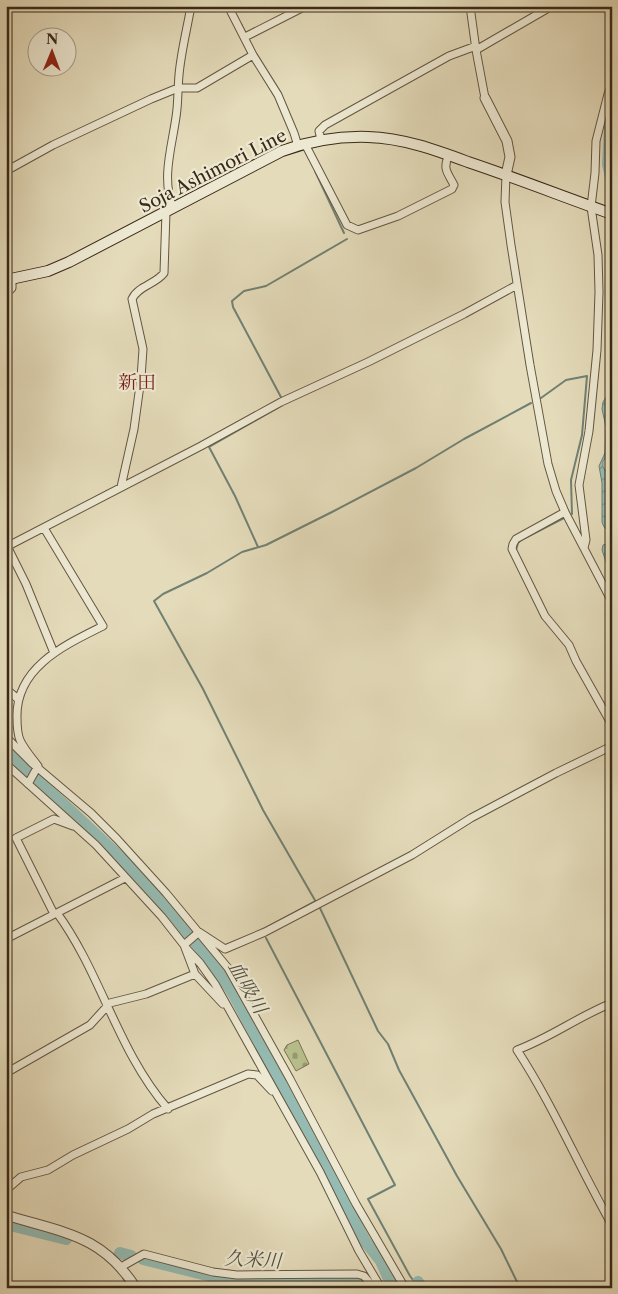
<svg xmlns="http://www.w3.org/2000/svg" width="618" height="1294" font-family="'Libre Caslon Text','Noto Serif JP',serif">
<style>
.cemetery{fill:url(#cemetery-stones);stroke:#787452}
.water{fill:url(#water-waves);stroke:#708174}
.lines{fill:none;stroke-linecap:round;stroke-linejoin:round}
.stream{stroke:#708174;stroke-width:2}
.river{stroke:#95bbb2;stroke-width:12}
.minor-casing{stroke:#645640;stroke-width:9}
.tertiary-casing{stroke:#645640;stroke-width:11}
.secondary-casing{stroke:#392917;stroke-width:12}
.minor{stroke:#ede8d2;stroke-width:7}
.tertiary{stroke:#ede8d2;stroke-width:9}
.secondary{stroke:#ede8d2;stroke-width:10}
.labels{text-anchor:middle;stroke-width:4.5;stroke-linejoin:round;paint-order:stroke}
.street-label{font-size:18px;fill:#392917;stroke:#ede8d2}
.neighbourhood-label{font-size:19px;fill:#7a1f14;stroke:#ede8d2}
.water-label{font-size:19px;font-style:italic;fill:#504e3e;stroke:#ede8d2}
</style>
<defs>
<pattern id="cemetery-stones" width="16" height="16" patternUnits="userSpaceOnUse" patternTransform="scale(1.25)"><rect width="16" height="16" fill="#b8bf8d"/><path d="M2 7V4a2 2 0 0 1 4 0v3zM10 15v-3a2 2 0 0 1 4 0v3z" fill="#979b72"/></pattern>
<pattern id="water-waves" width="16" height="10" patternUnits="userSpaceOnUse" patternTransform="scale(1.25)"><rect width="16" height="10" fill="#95bbb2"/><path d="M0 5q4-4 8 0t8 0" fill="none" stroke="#7b9890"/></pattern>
</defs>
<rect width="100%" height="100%" fill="#e4dbba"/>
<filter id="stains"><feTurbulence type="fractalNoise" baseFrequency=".004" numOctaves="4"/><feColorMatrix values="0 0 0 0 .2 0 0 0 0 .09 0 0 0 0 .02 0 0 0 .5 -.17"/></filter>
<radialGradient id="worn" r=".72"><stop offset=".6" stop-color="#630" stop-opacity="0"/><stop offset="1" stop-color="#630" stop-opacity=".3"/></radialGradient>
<!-- cemetery -->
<path class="cemetery" d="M298,1040L309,1064L296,1071L284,1050L287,1045Z"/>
<!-- water -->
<path class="water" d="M612,283V346L609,348L607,345Z
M612,388V405L609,412L612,421V441L609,454L603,461V467L609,476V494L612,509V580L602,550L603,545L609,543L610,533L604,527L602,522V483L599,466L605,453L606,427L602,409L603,402Z"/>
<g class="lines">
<!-- stream -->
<path class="stream" d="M241,24L250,42
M315,171L344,233
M541,398L566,380L587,376L582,435L571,480L572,514
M282,399L233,307L232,301L244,291L266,286L347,239
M258,547L235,496L209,447L279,407
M516,550L518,543L521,540L564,518
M603,702L612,717
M316,902L263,810L203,689L154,601L163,594L207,573L242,552L266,545L332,512L416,468L464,439L531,403
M319,906L378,1031L388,1044L399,1070L457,1176L501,1249L520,1288
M262,930L316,901
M266,938L395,1185L368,1199L410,1276L419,1288
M123,1278L129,1288"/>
<!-- river -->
<path class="river" d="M612,124L610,128L608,164L612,181
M6,752C70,811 138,868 191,937C206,956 222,974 234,995L365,1241L381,1261L393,1288
M6,1224L66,1239
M120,1253L131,1256
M143,1259L227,1280H362
M418,1282L422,1288"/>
<!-- minor casing -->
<g class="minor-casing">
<path id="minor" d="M228,6L253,55L278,95L294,133L298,146
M470,6L476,50L485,98
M245,37L306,6
M476,50L552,6
M321,140L319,131L325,125L449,56L476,46
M305,144L347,225L358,230L398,216L452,189L454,185C448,173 442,169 449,155
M6,171L53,145L151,99L178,88H197L253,55
M506,175L505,202L511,245L530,365L548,464L556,491L565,512L612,602
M173,208C160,176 174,141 177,109C178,98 178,86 179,75C181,52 187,29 191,6
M6,294L12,288V279
M121,487L134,429L141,378L143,349L132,299C138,286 156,284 164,273L166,212
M565,512L516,539L513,544L512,549L545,616L569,645L576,661L612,725
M7,546L26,584L54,653
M584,548L586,540L579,485L589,431L597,350L599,292L598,255L591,207L595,173L596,141L608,94L612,85
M6,550L10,545L201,446L281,402L368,362L464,314L517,285
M6,689L18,699
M6,737L32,763L91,813L117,839L166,893L228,968L290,1079L356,1204L405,1288
M6,764L96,845L162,917L184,945L195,974L223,1004
M28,784L38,766C32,758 24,749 20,740C17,733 17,724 17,717C16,667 65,645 103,626L44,528
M57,913C101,973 118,1052 168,1109
M54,914L16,838L54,819L73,826
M6,939L125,878
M184,945L199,932L225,949L265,932L412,855L471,818L556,773L612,746
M185,947L200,963L215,984L320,1172L359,1251L381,1288
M612,1003C579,1016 550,1038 517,1050C553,1105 579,1167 612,1225
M6,1073L90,1025L110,1003L146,994L195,974
M6,1190L21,1177L48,1170L73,1155L128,1129L153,1114L248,1074L257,1075L272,1091
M121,1267L144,1254L213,1272L237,1275L357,1274L364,1276L374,1288"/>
</g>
<!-- tertiary casing -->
<g class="tertiary-casing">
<path id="tertiary" d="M485,98L507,141L510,157L506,175
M6,1215C63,1233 101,1234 136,1288"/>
</g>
<!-- secondary casing -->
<g class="secondary-casing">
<path id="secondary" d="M6,280L48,271L69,262L282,151C310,141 339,136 368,137C403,138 436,150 468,162C516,178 564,197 612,214"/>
</g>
<!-- minor -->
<use href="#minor" class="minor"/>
<!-- tertiary -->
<use href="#tertiary" class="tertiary"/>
<!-- secondary -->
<use href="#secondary" class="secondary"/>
</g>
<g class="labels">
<!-- street labels -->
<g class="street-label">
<text transform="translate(213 171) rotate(-27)" y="6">Soja Ashimori Line</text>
</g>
<!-- neighbourhood labels -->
<g class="neighbourhood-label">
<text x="137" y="389">新田</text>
</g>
<!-- water labels -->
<g class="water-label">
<text transform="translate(248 987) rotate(60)" y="7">血吸川</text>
<text transform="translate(253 1259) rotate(3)" y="7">久米川</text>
</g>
</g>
<!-- margin -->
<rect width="618" height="1294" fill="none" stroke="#e4dbba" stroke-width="25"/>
<rect x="8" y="8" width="603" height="1279" fill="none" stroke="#392917" stroke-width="2.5"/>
<rect x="12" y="12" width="593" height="1269" fill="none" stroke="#392917"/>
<!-- north arrow -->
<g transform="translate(52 52) rotate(1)"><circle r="24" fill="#ede8d2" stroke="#a59c87"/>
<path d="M0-4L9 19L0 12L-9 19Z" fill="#8f2418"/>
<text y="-8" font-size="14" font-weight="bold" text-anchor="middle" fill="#392917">N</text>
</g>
<rect width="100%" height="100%" filter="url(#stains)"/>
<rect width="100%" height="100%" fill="url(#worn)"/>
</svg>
